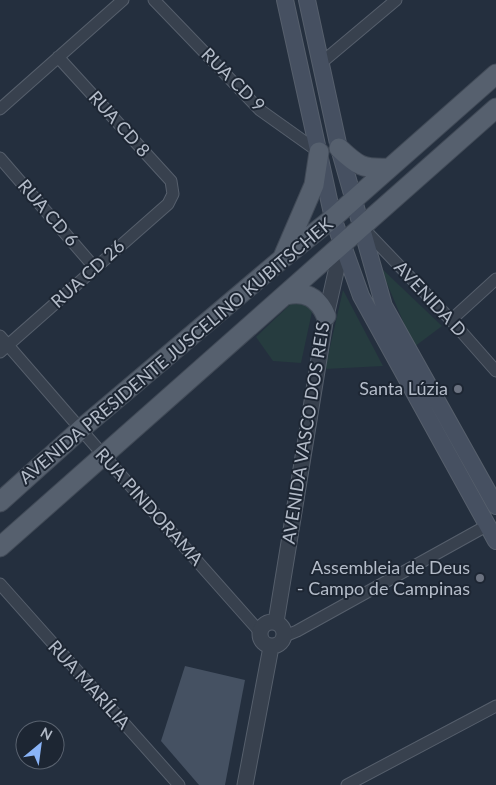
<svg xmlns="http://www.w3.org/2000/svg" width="496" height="785" font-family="Lato,sans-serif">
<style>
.green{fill:#263c3f}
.building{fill:#455162}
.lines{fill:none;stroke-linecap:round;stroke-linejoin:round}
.minor-casing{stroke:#565f6c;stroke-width:13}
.tertiary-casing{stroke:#565f6c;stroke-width:17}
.secondary-casing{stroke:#565f6c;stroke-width:18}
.primary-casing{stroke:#414a57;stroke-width:21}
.minor{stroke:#38414e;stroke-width:11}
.tertiary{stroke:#38414e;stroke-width:15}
.secondary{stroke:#465061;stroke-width:16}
.primary{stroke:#56606e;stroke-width:19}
.worship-dot{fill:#6b7280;stroke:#1d2633;stroke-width:2}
.labels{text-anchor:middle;stroke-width:4;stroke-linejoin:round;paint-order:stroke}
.street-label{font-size:18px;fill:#b4bcc9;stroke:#1d2633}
.poi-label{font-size:18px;fill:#b4bcc9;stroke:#1d2633;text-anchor:end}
</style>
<rect width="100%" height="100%" fill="#242f3e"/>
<!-- green -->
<path class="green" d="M380,267L442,326L414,347Z
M343,290L383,366L325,369Z
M297,298L313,307L301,363L273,361L256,337Z"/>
<!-- building -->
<path class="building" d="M185,666L245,680L225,785H199L161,741Z"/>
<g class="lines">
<!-- minor casing -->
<g class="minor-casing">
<path id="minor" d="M154,0L260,110L319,152
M321,63L396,0
M0,109L123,0
M0,158L95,268
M364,229L451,320L496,371
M451,320L496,279
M0,336L104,456L260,632
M0,352L168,204L173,194L171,181L58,57
M0,584L179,785
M285,636L297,631L488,525
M347,785L496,706"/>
</g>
<!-- tertiary casing -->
<g class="tertiary-casing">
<path id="tertiary" d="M260 634a12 12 0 1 1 24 0a12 12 0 1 1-24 0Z
M276,622L326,316L342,245
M245,785L271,647"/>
</g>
<!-- secondary casing -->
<g class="secondary-casing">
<path id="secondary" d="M285,0L333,218L361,296L496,541
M307,0L339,148L384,306L496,506"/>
</g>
<!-- primary casing -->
<g class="primary-casing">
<path id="primary" d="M339,148C358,166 362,169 389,168
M283,257L314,185L319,152
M286,295C305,291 318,297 326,316
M0,502L81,429L283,258L333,218L496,74
M0,547L496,108"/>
</g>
<!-- minor -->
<use href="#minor" class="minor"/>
<!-- tertiary -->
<use href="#tertiary" class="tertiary"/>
<!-- secondary -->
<use href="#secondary" class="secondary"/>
<!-- primary -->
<use href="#primary" class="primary"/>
</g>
<!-- markers -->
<g class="worship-dot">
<circle cx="458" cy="389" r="5"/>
<circle cx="480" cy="578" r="5"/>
</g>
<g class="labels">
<!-- street labels -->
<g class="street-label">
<text transform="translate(233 80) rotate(45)" y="6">RUA CD 9</text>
<text transform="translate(119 124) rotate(48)" y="6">RUA CD 8</text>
<text transform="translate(48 213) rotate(49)" y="6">RUA CD 6</text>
<text transform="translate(88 274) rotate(-42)" y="6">RUA CD 26</text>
<text transform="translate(430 299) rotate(47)" y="6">AVENIDA D</text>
<text transform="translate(176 351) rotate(-40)" y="6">AVENIDA PRESIDENTE JUSCELINO KUBITSCHEK</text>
<text transform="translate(306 433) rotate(-81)" y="6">AVENIDA VASCO DOS REIS</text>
<text transform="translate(149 507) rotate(48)" y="6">RUA PINDORAMA</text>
<text transform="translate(89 685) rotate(48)" y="6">RUA MARÍLIA</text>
</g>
<!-- poi labels -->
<g class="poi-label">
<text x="448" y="395">Santa Lúzia</text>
<text x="470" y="574">Assembleia de Deus<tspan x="470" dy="21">- Campo de Campinas</tspan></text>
</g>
</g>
<!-- north arrow -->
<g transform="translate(40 745) rotate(29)"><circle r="24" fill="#1d2633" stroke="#59626f"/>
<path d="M0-4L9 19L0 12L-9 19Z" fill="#8ab4f8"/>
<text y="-8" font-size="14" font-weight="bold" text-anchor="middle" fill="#b4bcc9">N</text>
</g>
</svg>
